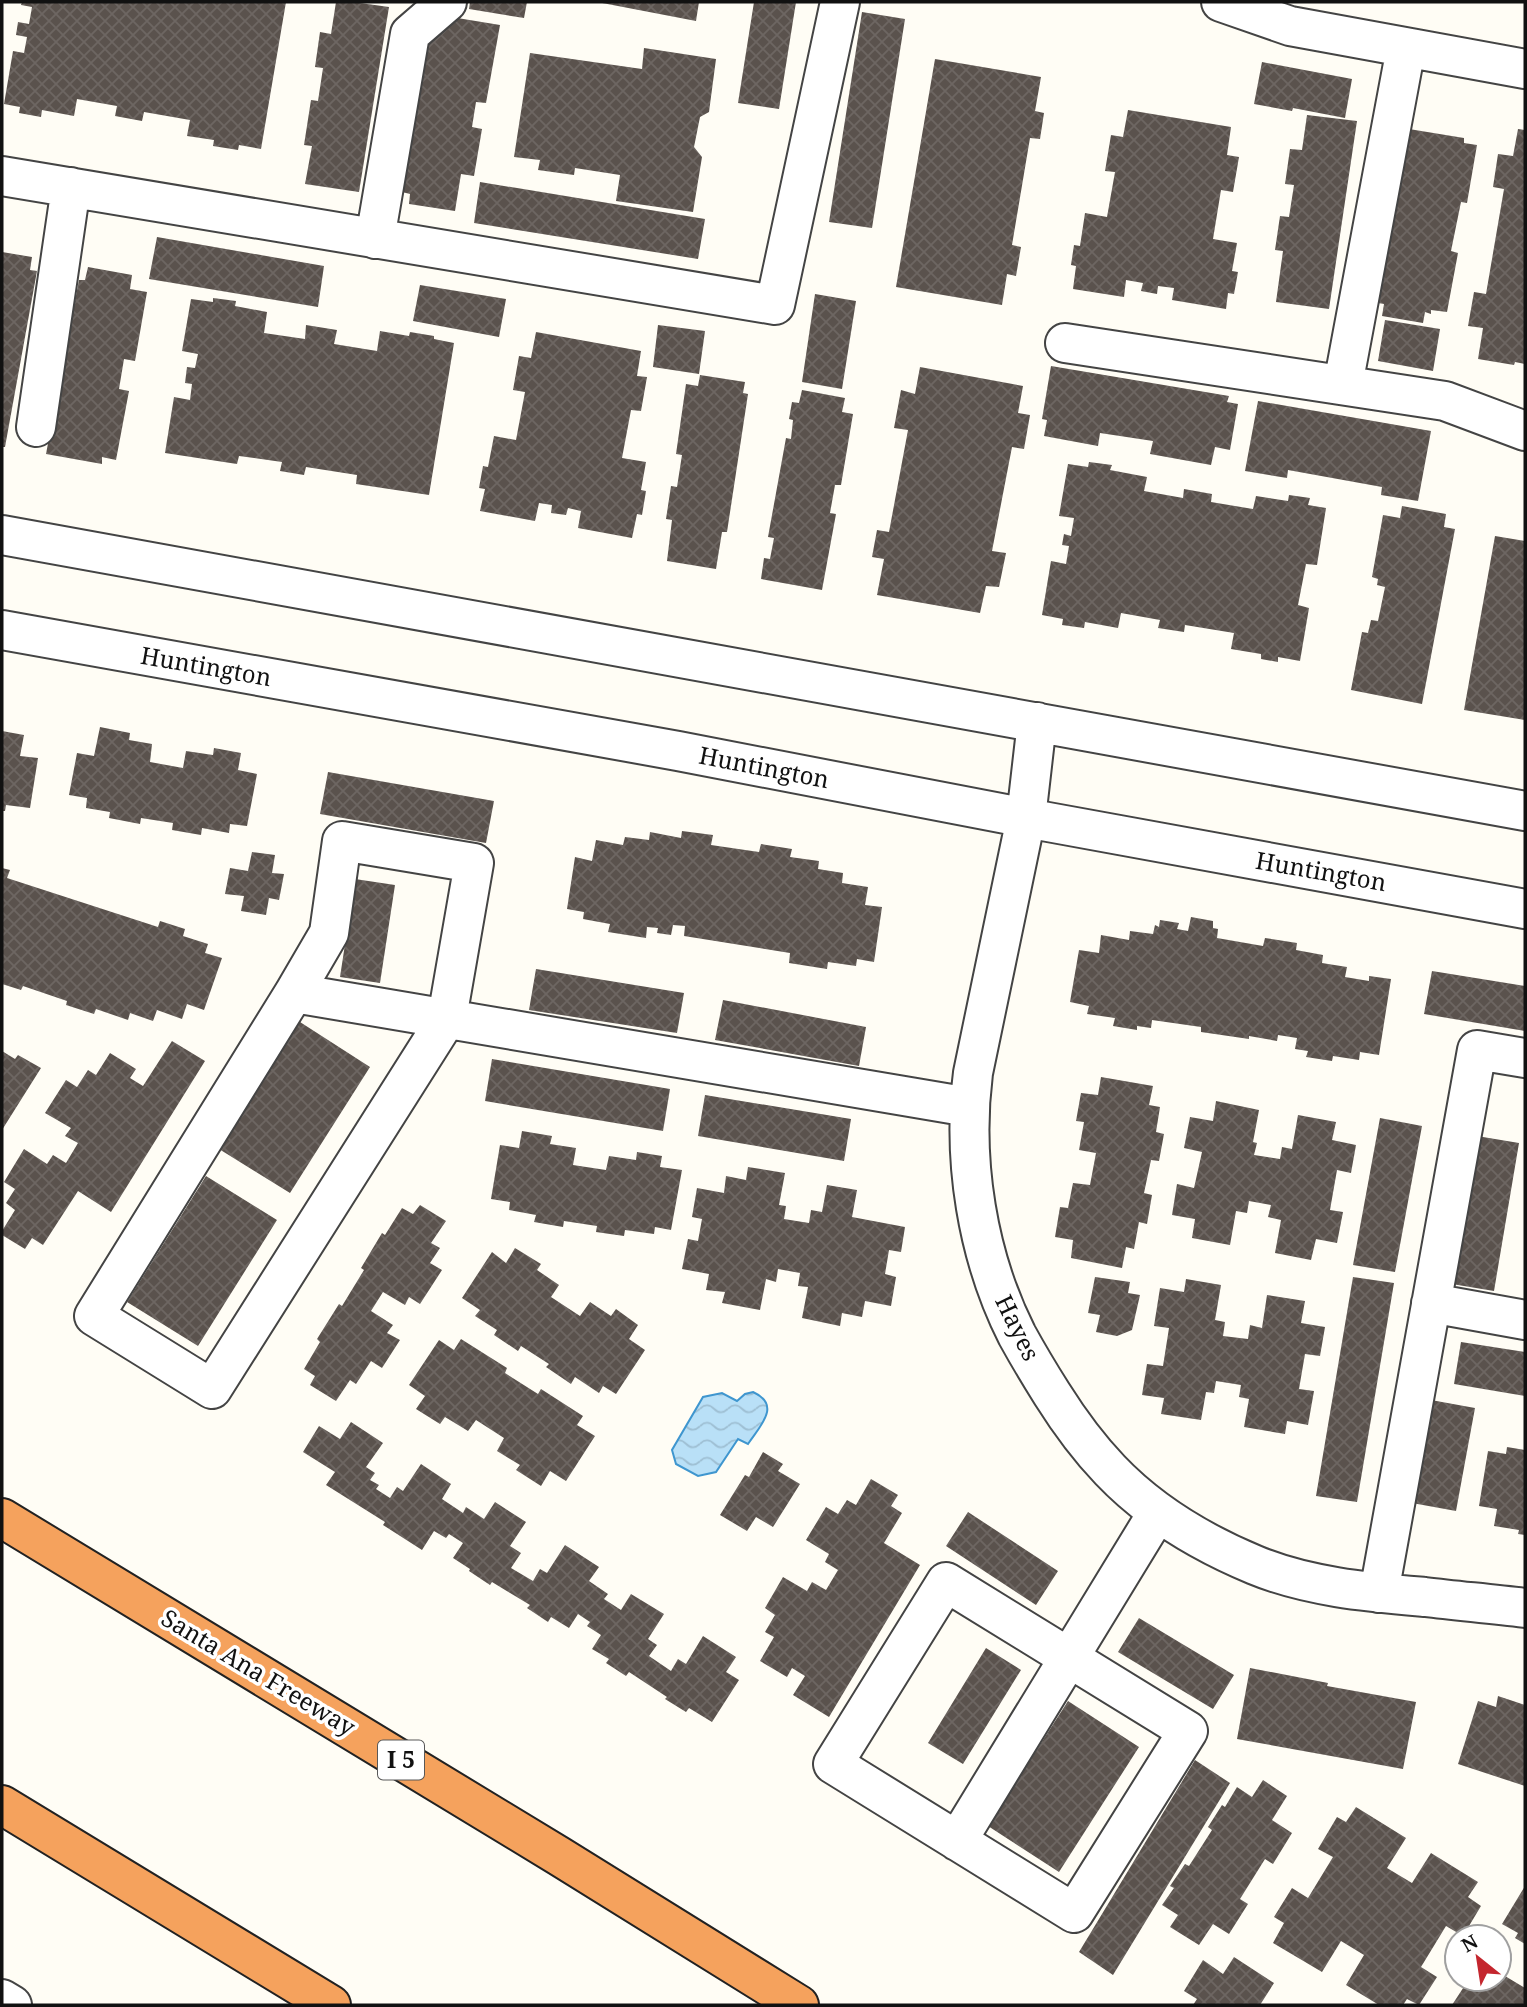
<svg xmlns="http://www.w3.org/2000/svg" width="1527" height="2007" font-family="'Noto Serif',serif">
<style>
.water{fill:url(#water-waves);stroke:#3f96cf;stroke-width:2}
.building{fill:url(#building-cross-hatch)}
.lines{fill:none;stroke-linecap:round;stroke-linejoin:round}
.minor-casing{stroke:#444;stroke-width:42}
.highway-casing{stroke:#222;stroke-width:42}
.minor{stroke:#fff;stroke-width:38}
.highway{stroke:#f5a25d;stroke-width:38}
.labels{text-anchor:middle;stroke-width:7;stroke-linejoin:round;paint-order:stroke}
.shield{fill:#fff;stroke:#585858;stroke-width:2}
.shield-label{font-size:23px;font-weight:bold;fill:#111}
.street-label{font-size:24px;fill:#111;stroke:#fff}
</style>
<defs>
<pattern id="water-waves" width="16" height="10" patternUnits="userSpaceOnUse" patternTransform="scale(1.75)"><rect width="16" height="10" fill="#b9e0f7"/><path d="M0 5q4-4 8 0t8 0" fill="none" stroke="#9ebfd3"/></pattern>
<pattern id="building-cross-hatch" width="8" height="8" patternUnits="userSpaceOnUse" patternTransform="scale(1.75)"><rect width="8" height="8" fill="#5a524d"/><path d="M0 0l8 8M0 8l8-8" fill="none" stroke="#6d6662"/></pattern>
</defs>
<rect width="100%" height="100%" fill="#fffdf5"/>
<!-- water -->
<path class="water" d="M753,1392C782,1405 760,1426 748,1444L738,1439L716,1472L698,1476L676,1464L672,1450L703,1397L722,1393L737,1401L745,1394Z"/>
<!-- building -->
<path class="building" d="M22,2H286L261,149L239,145L238,150L213,146L214,140L187,136L190,120L144,112L142,121L115,116L117,106L77,99L74,116L42,110L41,117L19,113L20,107L4,104L13,51L24,53L27,37L16,35L18,22L29,24L32,7L21,5Z
M336,2H353L389,7L359,192L305,184L312,146L304,145L311,100L318,101L323,68L315,67L320,32L331,34Z
M470,2H527L524,18L469,9Z
M597,2H699L696,21Z
M754,2H796L779,109L738,103Z
M862,12L905,19L872,228L829,222Z
M433,14L500,25L486,103L476,102L472,127L482,129L474,176L461,174L455,211L409,204L410,194L402,192Z
M644,48L716,59L709,112L700,117L694,147L702,157L693,212L616,201L620,175L575,168L574,175L538,170L540,160L514,157L530,53L642,69Z
M935,59L1041,77L1035,111L1044,113L1040,139L1030,138L1012,245L1021,247L1016,276L1007,274L1002,305L896,287Z
M1262,62L1352,79L1345,118L1293,108L1292,111L1254,104Z
M1128,110L1231,127L1227,155L1239,157L1233,192L1221,190L1213,239L1237,243L1232,271L1238,272L1234,294L1228,293L1226,309L1172,300L1174,288L1158,286L1157,294L1141,291L1143,283L1126,280L1124,297L1073,289L1076,266L1071,265L1074,245L1080,246L1085,213L1107,217L1115,172L1105,171L1111,135L1123,137Z
M1307,115L1357,121L1329,309L1276,302L1283,251L1275,250L1280,216L1289,217L1294,185L1285,184L1290,149L1302,150Z
M1409,129L1464,138V143L1477,145L1467,203L1461,202L1451,251L1458,253L1447,312L1431,310V314L1425,312L1423,323L1382,316L1384,304L1378,303Z
M1518,129L1525,130V364L1515,362L1514,365L1478,359L1483,328L1468,326L1474,292L1486,294L1504,189L1493,187L1498,154L1513,156Z
M480,182L705,219L698,259L474,223Z
M157,237L324,266L318,307L149,279Z
M2,252L32,257L30,270L37,271L5,447H2Z
M88,267L132,275L130,289L147,292L135,361L124,359L119,389L129,391L116,460L102,457V464L46,454L79,280H85Z
M420,285L506,299L499,337L413,321Z
M815,294L856,301L842,389L802,382Z
M213,298L236,301L235,306L267,312L264,333L305,339L306,325L337,330L334,344L377,351L380,331L409,336L410,332L434,336V339L454,343L429,495L356,484L357,475L306,467L304,475L280,471L282,462L239,456L237,464L165,453L174,397L190,400L192,384L185,383L187,367L195,368L198,354L182,351L191,299L213,302Z
M1385,320L1440,329L1433,371L1378,361Z
M658,325L705,331L699,374L653,367Z
M536,332L641,351L637,376L647,377L641,411L631,410L622,458L646,462L641,490L646,491L642,515L637,514L632,538L578,528L581,511L568,508L566,515L551,513L552,505L539,503L535,521L480,511L485,489L479,488L483,466L488,467L494,436L516,440L525,392L513,390L519,356L531,358Z
M1051,366L1229,396L1227,402L1238,404L1230,450L1215,447L1211,465L1150,454L1153,441L1100,433L1098,446L1044,436L1047,420L1042,419Z
M920,367L1023,386L1018,413L1030,415L1024,449L1012,447L992,551L1006,553L999,587L986,586L980,613L877,595L884,559L872,557L877,530L889,532L908,430L894,428L901,390L915,394Z
M700,375L745,382L743,393L748,394L727,532H722L716,569L667,561L672,520L666,519L671,486L677,487L682,455L676,454L686,384L698,386Z
M802,390L845,398L842,412L853,414L841,485H835L830,513L836,514L822,590L761,579L764,558L770,559L774,538L768,537L786,438L791,439L793,420L789,419L792,402L799,403Z
M1258,401L1431,431L1418,501L1381,495L1382,487L1288,470L1287,478L1245,471Z
M1089,462L1112,465L1110,470L1147,477L1144,491L1183,498L1184,489L1212,494L1211,502L1253,509L1256,496L1288,501L1289,495L1310,498L1308,505L1326,508L1317,565L1306,564L1298,605L1309,608L1300,661L1278,657V662L1261,659V654L1231,649L1234,633L1185,625L1184,632L1158,628L1160,620L1121,613L1118,628L1085,622L1084,628L1062,625L1063,619L1042,615L1051,561L1066,564L1069,546L1062,545L1064,534L1071,536L1074,518L1059,516L1068,464L1088,467Z
M1402,506L1446,514L1444,527L1455,529L1422,704L1351,690L1362,632L1368,633L1371,620L1378,621L1385,587L1377,585L1378,579L1372,577L1383,515L1400,518Z
M1495,536L1525,541V720L1464,710Z
M100,727L130,733L129,740L152,744L150,762L183,768L186,751L213,755L214,748L241,753L238,770L257,774L247,826L230,824L229,833L202,828L201,835L172,830L173,823L141,818L140,824L109,818L110,812L86,808L87,798L69,795L77,753L94,756Z
M2,731L24,735L20,756L38,758L30,808L6,805L5,811H2Z
M328,772L494,801L486,843L320,814Z
M682,831L713,835L711,845L759,852L761,844L792,849L790,857L819,861L818,869L843,873L842,883L868,887L865,905L882,907L874,962L857,959L856,966L828,962L827,969L789,963L790,953L684,936L685,926L673,925L671,935L657,933L658,928L647,927L646,938L608,932L610,924L583,919L584,912L567,909L575,857L592,861L596,840L623,845L625,837L649,840L650,832L681,838Z
M252,852L275,855L272,873L284,874L279,900L269,898L266,915L241,911L244,896L225,894L230,868L248,871Z
M2,868L10,870L7,878L158,927L160,921L185,929L183,936L208,944L205,953L222,958L204,1010L187,1004L182,1019L157,1010L153,1021L130,1013L128,1020L96,1009L94,1014L66,1005L67,1001L23,986L21,990L2,984Z
M355,879L395,885L380,983L340,977Z
M1191,917L1213,921V928L1218,929L1217,938L1263,946L1265,938L1297,943L1296,950L1323,955L1322,963L1347,967L1345,977L1369,981V976L1391,979L1379,1055L1360,1052L1359,1060L1333,1056L1332,1061L1306,1057L1308,1051L1295,1049L1297,1038L1278,1035L1277,1041L1249,1036V1039L1201,1032V1027L1152,1020L1151,1028L1137,1026V1030L1113,1026L1115,1018L1087,1014L1089,1006L1070,1002L1079,950L1099,953L1101,935L1129,940L1130,931L1153,934L1155,925L1159,927L1160,920L1179,923L1177,929L1188,931Z
M536,969L684,993L677,1033L529,1010Z
M1432,971L1525,986V1031L1424,1014Z
M723,1000L866,1027L859,1066L715,1040Z
M300,1022L370,1067L290,1193L219,1149Z
M172,1041L205,1061L111,1212L78,1191L43,1245L32,1238L25,1249L2,1235V1231L15,1210L6,1203L15,1189L4,1182L24,1149L47,1164L53,1155L66,1163L78,1143L65,1136L71,1128L45,1113L66,1080L77,1087L88,1070L96,1075L110,1053L136,1069L130,1078L143,1086Z
M2,1051L15,1059L18,1055L41,1068L2,1130Z
M492,1059L670,1089L663,1131L485,1101Z
M1101,1077L1153,1086L1149,1105L1160,1107L1156,1132L1164,1134L1159,1161L1151,1160L1144,1193L1152,1195L1147,1224L1139,1222L1134,1249L1126,1247L1122,1268L1071,1258L1073,1240L1055,1237L1060,1207L1068,1208L1073,1183L1090,1185L1096,1153L1079,1150L1084,1122L1076,1121L1081,1093L1098,1095Z
M705,1095L851,1119L844,1161L698,1136Z
M1216,1101L1259,1110L1253,1142L1257,1143L1254,1155L1280,1159L1282,1147L1292,1149L1298,1115L1336,1122L1332,1140L1356,1145L1351,1173L1337,1170L1330,1210L1343,1212L1337,1243L1316,1239L1311,1260L1275,1253L1281,1220L1268,1217L1271,1205L1249,1201L1247,1213L1236,1211L1230,1245L1192,1238L1195,1219L1172,1215L1177,1184L1194,1188L1202,1152L1184,1148L1190,1117L1213,1121Z
M1380,1118L1422,1126L1395,1272L1353,1265Z
M522,1131L552,1136L550,1144L576,1148L573,1165L606,1170L609,1156L636,1160L637,1152L662,1156L660,1167L682,1170L671,1230L655,1227L654,1234L625,1230L624,1236L596,1232L597,1226L564,1221L563,1227L534,1222L536,1215L509,1210L510,1202L491,1199L500,1145L519,1148Z
M1477,1136L1519,1143L1494,1291L1452,1284Z
M748,1167L785,1173L779,1205L786,1206L784,1219L809,1223L811,1210L822,1212L827,1185L857,1190L852,1217L905,1227L901,1252L889,1250L885,1274L896,1277L891,1306L865,1301L862,1317L842,1313L840,1326L802,1318L808,1287L798,1286L800,1273L778,1269L776,1282L766,1279L760,1310L722,1303L725,1292L706,1290L709,1274L682,1269L688,1239L698,1241L702,1219L692,1217L697,1188L724,1193L726,1176L746,1180Z
M206,1176L277,1220L198,1346L127,1302Z
M420,1205L446,1221L431,1243L440,1248L430,1263L442,1270L420,1304L409,1297L405,1305L383,1292L371,1311L393,1325L387,1333L400,1340L382,1368L371,1361L356,1384L350,1380L336,1401L310,1385L315,1376L304,1369L320,1342L317,1339L339,1304L342,1306L364,1270L361,1268L382,1233L385,1235L402,1208L413,1214Z
M515,1248L541,1264L537,1270L559,1285L551,1297L580,1316L590,1302L611,1316L616,1309L638,1325L629,1339L645,1350L616,1394L603,1386L599,1393L575,1377L571,1384L546,1367L549,1364L521,1346L518,1351L494,1335L497,1330L475,1316L480,1310L462,1298L492,1252L506,1263Z
M1095,1277L1130,1282L1128,1293L1140,1295L1132,1330L1117,1336L1096,1332L1100,1315L1088,1313Z
M1353,1277L1394,1283L1357,1502L1316,1496Z
M1186,1279L1221,1285L1215,1320L1225,1322L1223,1336L1248,1339L1250,1325L1262,1328L1267,1295L1305,1301L1301,1323L1325,1327L1320,1356L1305,1354L1299,1389L1314,1391L1308,1425L1287,1421L1285,1434L1244,1427L1249,1399L1239,1397L1241,1385L1216,1381L1214,1393L1206,1392L1201,1420L1161,1414L1164,1398L1142,1395L1147,1364L1163,1366L1169,1328L1154,1326L1160,1288L1184,1292Z
M461,1339L507,1368L505,1373L538,1394L541,1389L583,1416L577,1425L595,1436L566,1481L550,1471L541,1486L516,1470L520,1465L497,1451L504,1438L476,1420L468,1431L445,1417L440,1424L416,1409L425,1396L409,1385L439,1340L454,1350Z
M1461,1342L1525,1352V1396L1454,1384Z
M1431,1400L1475,1408L1456,1511L1412,1503Z
M351,1422L383,1443L366,1467L375,1473L370,1480L379,1485L376,1489L390,1498L397,1487L403,1491L421,1464L451,1484L442,1499L463,1513L466,1507L484,1519L495,1502L526,1522L510,1546L521,1553L511,1568L533,1581L540,1569L547,1573L565,1545L599,1567L589,1581L608,1594L604,1599L621,1610L631,1594L664,1614L648,1639L657,1645L649,1656L671,1671L678,1659L686,1664L703,1636L736,1657L726,1672L739,1680L712,1722L689,1708L686,1712L665,1699L667,1697L629,1672L626,1676L606,1663L609,1659L592,1649L601,1635L587,1626L590,1622L578,1614L569,1628L551,1617L548,1622L527,1608L530,1605L492,1582L490,1585L469,1571L470,1569L453,1558L463,1543L449,1534L446,1538L434,1531L422,1550L383,1525L385,1522L326,1485L335,1472L303,1452L319,1426L340,1439Z
M1507,1447L1525,1450V1535L1518,1534L1519,1530L1494,1526L1497,1509L1479,1506L1488,1451L1506,1454Z
M763,1452L783,1464L778,1471L800,1484L773,1527L756,1517L747,1531L720,1515L745,1475L749,1477Z
M871,1479L898,1495L891,1506L902,1513L884,1543L920,1565L829,1717L793,1695L805,1676L792,1668L787,1677L760,1661L774,1637L765,1632L775,1615L765,1608L783,1577L807,1591L812,1582L826,1590L838,1570L825,1562L829,1554L806,1540L826,1507L838,1514L847,1500L856,1505Z
M968,1512L1058,1571L1036,1605L946,1546Z
M1139,1618L1234,1675L1213,1709L1118,1652Z
M986,1648L1021,1670L963,1764L928,1743Z
M1250,1668L1328,1683L1327,1686L1416,1702L1403,1769L1237,1739Z
M1498,1696L1525,1705V1786L1458,1764L1478,1701L1496,1707Z
M1068,1701L1139,1747L1059,1872L988,1826Z
M1195,1760L1230,1783L1113,1975L1079,1952Z
M1263,1780L1287,1796L1272,1820L1292,1833L1273,1864L1265,1859L1240,1899L1248,1904L1229,1934L1213,1924L1199,1945L1170,1927L1178,1915L1162,1905L1174,1888L1170,1886L1185,1864L1189,1866L1212,1830L1208,1827L1222,1805L1225,1807L1237,1787L1252,1797Z
M1356,1807L1406,1838L1387,1868L1412,1883L1431,1853L1478,1882L1468,1897L1481,1906L1463,1936L1446,1926L1421,1967L1437,1977L1419,2005L1407,1999L1403,2005H1379L1346,1985L1364,1955L1341,1941L1322,1972L1273,1943L1284,1923L1274,1917L1292,1888L1308,1898L1333,1857L1318,1849L1337,1817L1346,1822Z
M1525,1886V1944L1515,1938L1518,1933L1502,1924Z
M1234,1957L1274,1983L1260,2005H1193L1197,1999L1184,1991L1203,1960L1223,1974Z
M1500,1973L1525,1988V2005H1452L1469,1979H1499Z"/>
<g class="lines">
<!-- minor casing -->
<g class="minor-casing">
<path id="minor" d="M1221,2L1290,26L1525,69
M2,176L775,305L840,2
M375,239L410,34L447,2
M1065,343L1445,401L1525,431
M1343,385L1406,48
M36,427L71,187
M2,535L1525,811
M2,630L678,751L1026,818L1525,909
M1037,722L1026,818L973,1073C962,1160 977,1256 1017,1335C1028,1355 1040,1375 1052,1394C1069,1421 1087,1446 1110,1470C1149,1511 1202,1543 1255,1565C1308,1587 1368,1592 1425,1597C1459,1601 1492,1604 1525,1608
M342,841L474,863L447,1018L212,1389L94,1316L294,993L329,933Z
M294,993L969,1107
M1431,1303L1525,1320
M946,1582L1188,1731L1074,1913L833,1764Z
M1379,1593L1477,1050L1525,1058
M957,1841L1158,1512
M2,1999L12,2005"/>
</g>
<!-- highway casing -->
<g class="highway-casing">
<path id="highway" d="M2,1518L559,1856L799,2005
M2,1805L331,2005"/>
</g>
<!-- minor -->
<use href="#minor" class="minor"/>
<!-- highway -->
<use href="#highway" class="highway"/>
</g>
<g class="labels">
<!-- shield labels -->
<rect class="shield" x="378" y="1740.5" width="46" height="39" rx="5"/>
<g class="shield-label">
<text x="401" y="1768">I 5</text>
</g>
<!-- street labels -->
<g class="street-label">
<text transform="translate(206 667) rotate(10)" y="8">Huntington</text>
<text transform="translate(764 768) rotate(11)" y="8">Huntington</text>
<text transform="translate(1321 872) rotate(10)" y="8">Huntington</text>
<text transform="translate(1017 1328) rotate(64)" y="8">Hayes</text>
<text transform="translate(258 1673) rotate(31)" y="8">Santa Ana Freeway</text>
</g>
</g>
<!-- border -->
<rect width="1527" height="2007" fill="none" stroke="#111111" stroke-width="7"/>
<!-- north arrow -->
<g transform="translate(1478 1958) rotate(330)"><circle r="33" fill="#ffffff" stroke="#a0a0a0" stroke-width="2"/>
<path d="M0-5L12 26L0 18L-12 26Z" fill="#c4262e"/>
<text y="-10" font-size="19" font-weight="bold" text-anchor="middle" fill="#111111">N</text>
</g>
</svg>
